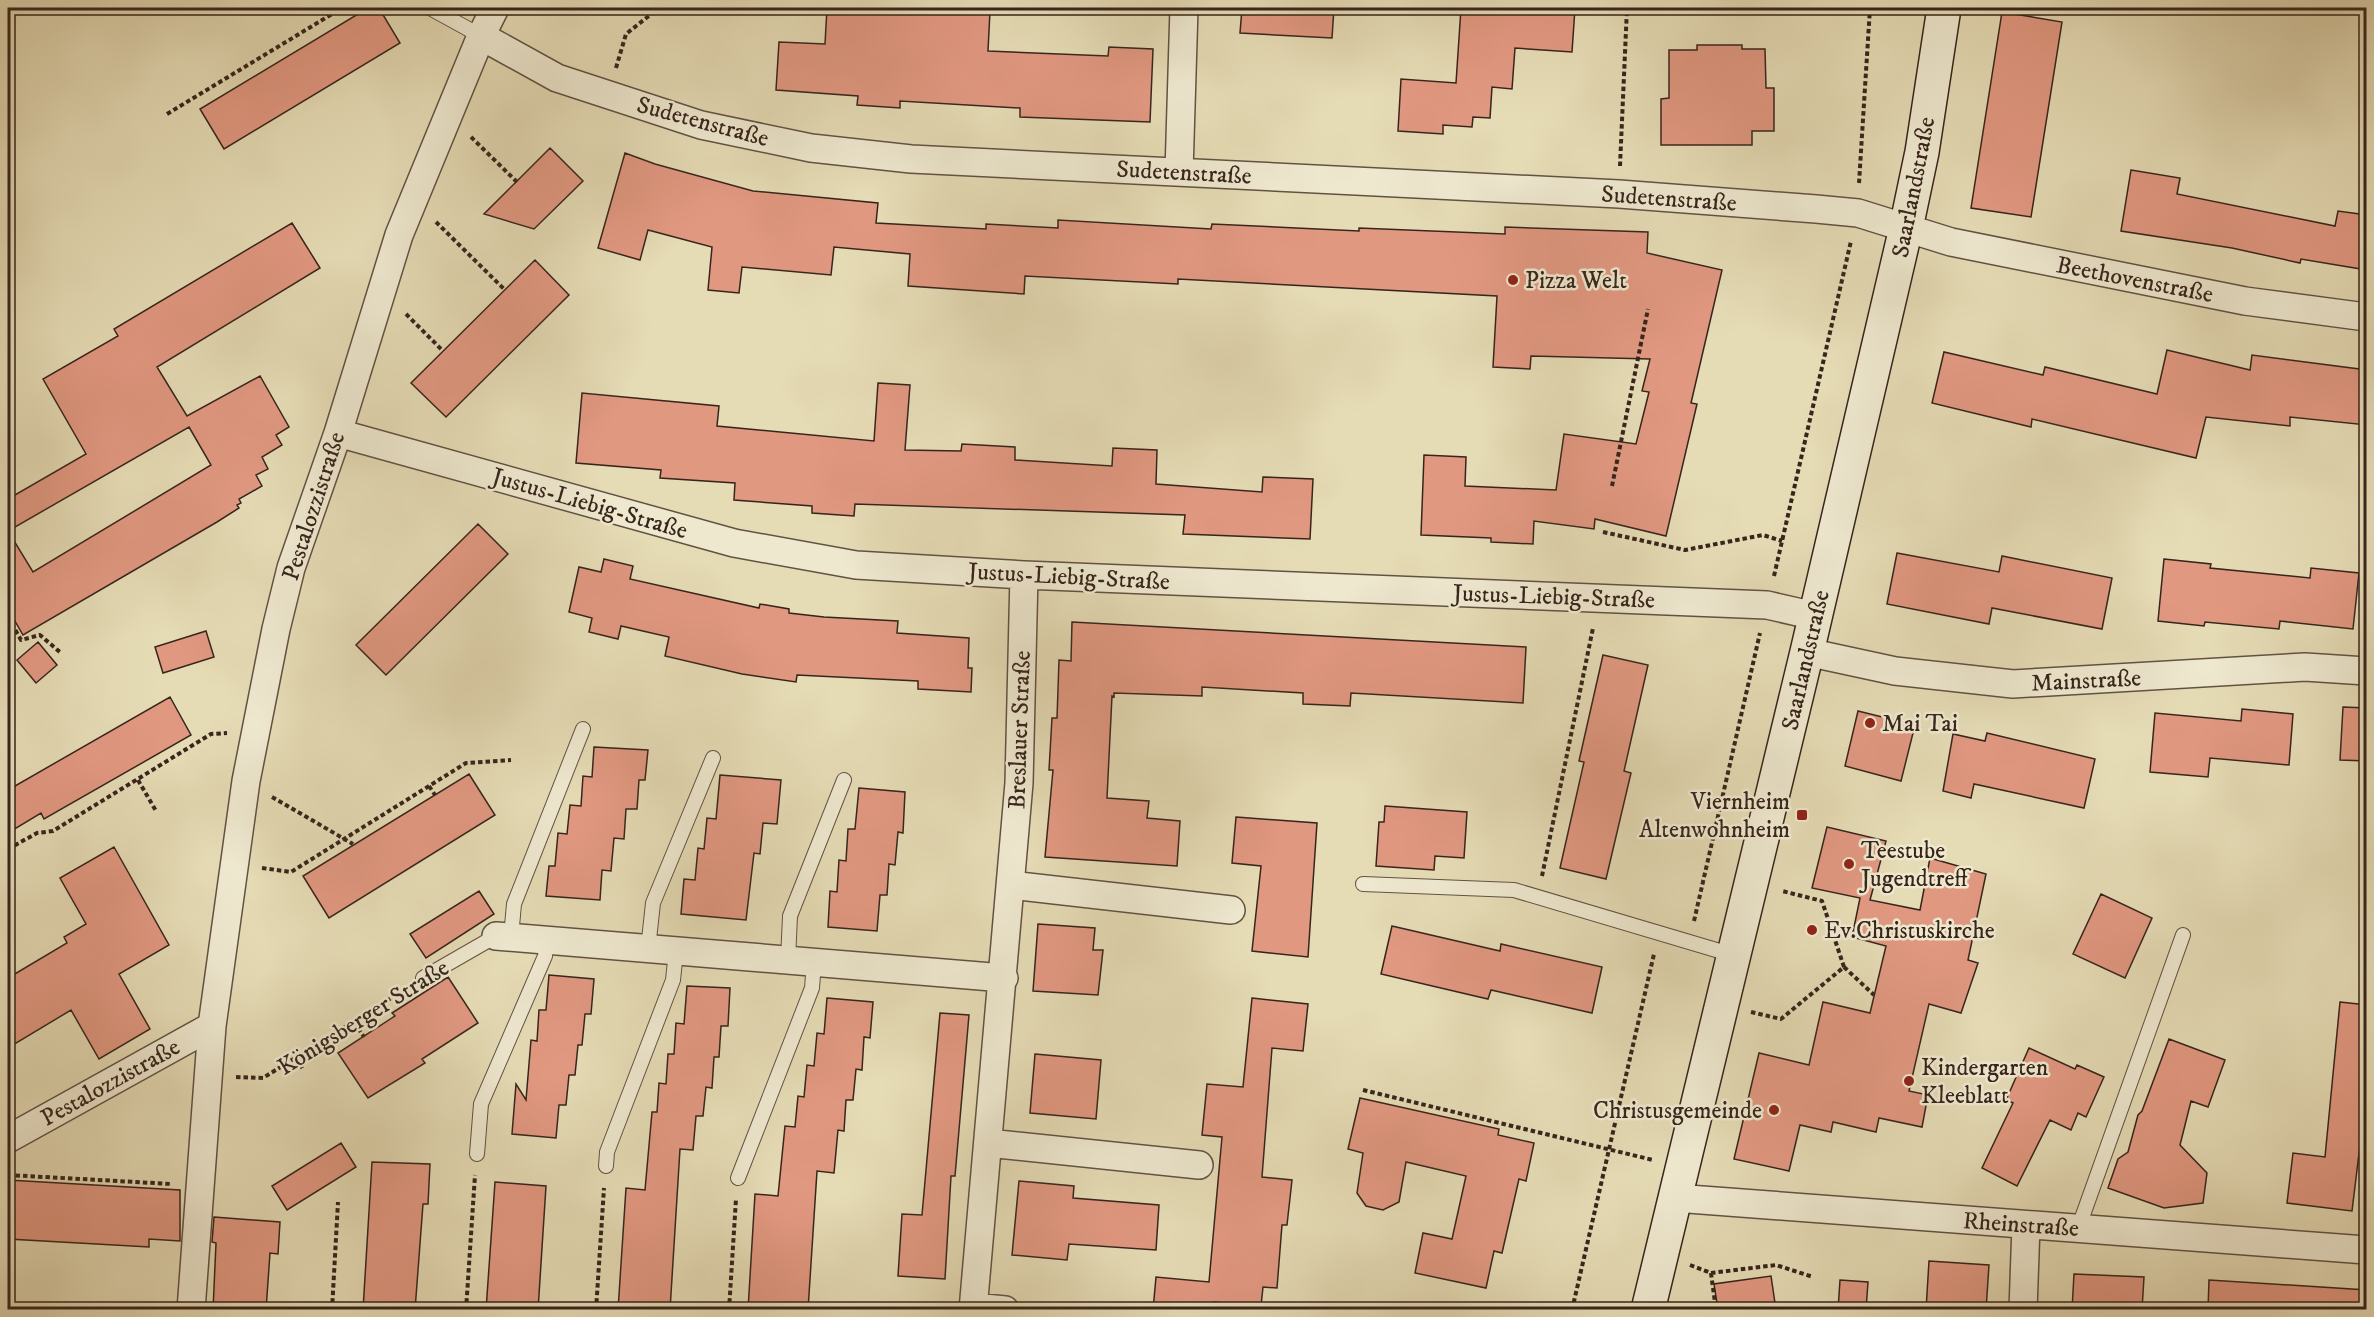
<svg xmlns="http://www.w3.org/2000/svg" width="2374" height="1317" font-family="'IM FELL DW Pica',serif">
<style>
.building{fill:#e19881;stroke:#37251c;stroke-width:1.5;fill-rule:evenodd}
.lines{fill:none;stroke-linecap:round;stroke-linejoin:round}
.lane-casing{stroke:#625242;stroke-width:16}
.street-casing{stroke:#625242;stroke-width:30}
.secondary-casing{stroke:#37251c;stroke-width:36}
.path{stroke:#37251c;stroke-width:4;stroke-dasharray:4.5 3;stroke-linecap:butt}
.lane{stroke:#eee8cf;stroke-width:14}
.street{stroke:#eee8cf;stroke-width:27}
.secondary{stroke:#eee8cf;stroke-width:33}
.poi-dot{fill:#8f2418;stroke:#eee8cf;stroke-width:2}
.labels{text-anchor:middle;stroke-width:5;stroke-linejoin:round;paint-order:stroke}
.street-label{font-size:24px;fill:#37251c;stroke:#eee8cf}
.poi-label{font-size:24px;fill:#37251c;stroke:#eee8cf;text-anchor:start}
</style>
<rect width="100%" height="100%" fill="#e5dbb5"/>
<filter id="stains"><feTurbulence type="fractalNoise" baseFrequency=".00333" numOctaves="4"/><feColorMatrix values="0 0 0 0 .2 0 0 0 0 .09 0 0 0 0 .02 0 0 0 .5 -.17"/></filter>
<radialGradient id="worn" r=".72"><stop offset=".6" stop-color="#630" stop-opacity="0"/><stop offset="1" stop-color="#630" stop-opacity=".3"/></radialGradient>
<!-- building -->
<path class="building" d="M368,8H379L400,43L224,149L200,109Z
M827,8L990,11L988,51L1108,56L1109,47L1153,49L1150,122L1020,117V108L900,101V108L857,105L858,96L776,90L779,42L825,44Z
M1242,8H1334L1332,38L1240,33Z
M1461,8H1575L1572,52L1515,48L1512,89L1492,87L1490,118L1473,117L1472,127L1443,125V134L1398,131L1401,79L1456,83Z
M2002,12L2062,22L2031,217L1971,208Z
M1697,45H1742V49H1765L1766,88H1774V131H1752V145H1661V99L1669,98V50H1697Z
M550,148L583,181L534,229L484,214Z
M625,153L655,164L753,191L878,203L876,223L986,229V224L1058,228V220L1211,229L1212,224L1359,231V228L1505,234V227L1648,232L1647,253L1722,270L1691,403L1697,404L1666,536L1595,519L1594,529L1534,521L1533,544L1491,542V538L1421,535L1424,455L1466,457L1465,486L1556,490L1564,434L1636,444L1649,392L1642,391L1650,359L1531,356L1530,369L1493,367L1497,296L1178,279V284L1025,276L1024,294L908,286L910,254L834,247L831,275L742,267L739,293L708,290L712,247L648,230L640,260L598,248Z
M2131,170L2180,178L2177,194L2335,226L2338,211L2367,215V270L2301,259L2300,263L2232,248L2121,231Z
M292,223L320,268L157,367L187,416L260,376L289,427L276,435L282,445L262,457L268,469L256,475L262,486L239,499L241,503L237,505L239,508L217,522L23,635L8,609V499L86,454L43,379L118,336L114,329ZM189,427L211,465L33,572L8,531Z
M535,260L569,295L446,417L411,383Z
M2167,350L2250,370L2252,355L2367,370V425L2290,417V426L2206,417L2196,458L2032,419L2031,427L1932,403L1944,352L2043,375L2045,367L2157,394Z
M878,383L910,385L905,450L961,451L962,444L1015,447V460L1112,466L1113,448L1157,450L1156,484L1262,492L1263,477L1313,479L1310,539L1183,534L1185,515L855,504L854,516L812,513V506L734,500L735,483L660,478L661,470L576,463L582,393L719,406L717,426L874,441Z
M478,524L508,554L386,675L356,645Z
M1897,553L1999,572L2002,556L2112,578L2102,629L1992,608L1989,624L1887,604Z
M604,559L633,566L630,579L759,608L760,604L789,609V613L824,617L898,621L897,633L969,638L968,668H972L971,692L918,689V681L797,675L796,682L742,674L665,656L669,637L621,626L618,639L589,632L592,618L569,612L579,567L601,572Z
M2164,559L2211,564L2210,568L2310,578L2311,568L2359,573L2353,629L2280,621L2279,629L2205,622L2204,626L2158,621Z
M1072,622L1526,647L1523,703L1351,693L1350,706L1303,704V693L1202,687V696L1114,693V697L1112,696L1107,798L1149,801L1147,818L1180,821L1177,866L1045,857L1053,770H1049L1052,718H1057L1059,660L1071,661Z
M206,631L214,657L163,673L155,647Z
M38,642L57,665L36,683L17,660Z
M1603,655L1648,665L1624,771L1631,773L1606,879L1560,868L1584,762L1579,761Z
M170,697L191,735L44,819L41,813L8,833V790Z
M2343,707L2367,708V761L2340,760Z
M2242,709L2293,714L2289,765L2210,758L2208,777L2150,772L2155,713L2241,721Z
M1858,711L1915,725L1901,781L1845,766Z
M1987,733L2095,759L2084,808L1974,784L1971,798L1943,791L1953,734L1985,741Z
M594,747L648,750L645,780H639L637,809H626L624,839L614,838L611,871L602,870L600,900L546,896L549,866H555L558,833L567,834L570,805L581,806L583,776L592,777Z
M469,774L495,815L329,918L303,876Z
M720,775L781,780L777,824L763,823L760,854L754,853L746,920L681,914L684,879L695,880L698,848L704,849L707,818L716,819Z
M859,788L905,792L903,833L898,832L895,865L889,864L887,895H880L877,931L828,927L830,891L837,892L839,860L846,861L848,829H855Z
M1385,806L1467,812L1464,858L1435,856L1434,870L1376,866L1379,822H1384Z
M1236,817L1317,823L1308,957L1252,951L1261,866L1232,863Z
M1827,827L1886,841L1870,900L1920,910L1930,858L1986,874L1968,960L1978,963L1961,1013L1929,1004L1909,1091L1928,1095L1922,1127L1879,1118L1876,1132L1833,1122L1831,1132L1800,1125L1789,1171L1734,1159L1759,1053L1809,1065L1823,1002L1870,1013L1886,946L1852,937L1860,898L1812,888Z
M114,847L169,945L119,974L150,1029L99,1059L71,1010L8,1048V978L67,943L64,937L86,924L60,878Z
M479,891L494,914L426,958L410,934Z
M2101,894L2152,918L2125,978L2073,954Z
M1038,924L1095,928L1093,950H1103L1098,995L1033,991Z
M1392,926L1500,951L1501,944L1602,967L1592,1013L1491,990L1488,999L1381,974Z
M549,975L594,979L591,1014H585L582,1045H578L575,1075H569L566,1105H559L556,1138L512,1134L516,1084L526,1100L531,1040L537,1041L539,1010H546Z
M448,977L478,1023L422,1059L425,1063L368,1098L338,1053L395,1016L392,1013Z
M687,986L730,988L728,1026H721L719,1057H714L712,1088L706,1087L703,1116H696L693,1150L680,1149L670,1310H618L626,1188L645,1190L652,1112H657L659,1083L666,1084L668,1054H674L676,1023L684,1024Z
M827,998L873,1002L870,1038L864,1037L862,1070L856,1069L853,1100H846L844,1131L838,1130L834,1173L817,1171L808,1310H748L755,1194L778,1196L785,1126L795,1127L798,1096L804,1097L807,1065L814,1066L817,1033L824,1034Z
M1252,998L1308,1004L1303,1051L1272,1048L1262,1177L1292,1180L1287,1225H1282L1277,1288L1263,1287L1261,1306L1213,1302L1212,1310H1153L1156,1277L1209,1282L1222,1137L1202,1135L1207,1084L1243,1087Z
M2340,1002L2367,1005V1137H2361L2352,1211L2287,1203L2293,1153L2325,1157Z
M940,1013L969,1015L955,1176H951L945,1279L898,1276L902,1214L922,1215Z
M2169,1039L2225,1060L2208,1107L2191,1101L2180,1145L2207,1173L2203,1203L2164,1208L2108,1188L2118,1159L2128,1152L2138,1115L2142,1111Z
M2029,1048L2075,1069L2077,1065L2104,1077L2086,1117L2078,1113L2071,1130L2050,1120L2017,1186L1982,1168L2013,1103L2006,1100Z
M1035,1054L1101,1060L1096,1119L1030,1113Z
M1360,1098L1499,1129L1498,1135L1534,1143L1526,1181L1519,1179L1502,1253L1494,1251L1486,1288L1415,1273L1423,1233L1452,1239L1466,1176L1406,1162L1399,1202L1383,1210L1366,1206L1357,1193L1363,1153L1348,1149Z
M341,1143L356,1167L287,1210L272,1186Z
M372,1162L430,1164L428,1204H423L415,1310H363Z
M8,1180L180,1190V1241L149,1239V1247L8,1239Z
M1019,1181L1074,1186L1073,1198L1159,1205L1156,1250L1069,1244L1067,1260L1012,1255Z
M495,1182L546,1186L538,1310H486Z
M214,1217L280,1222L278,1254L270,1253L266,1310H213L216,1243L212,1242Z
M1929,1261L1989,1265L1986,1310H1926Z
M2074,1274L2144,1277L2142,1310H2072Z
M1771,1276L1776,1310H1718L1714,1284Z
M1840,1280L1868,1282L1866,1310H1838Z
M2209,1280L2367,1290L2366,1310H2208Z"/>
<g class="lines">
<!-- lane casing -->
<g class="lane-casing">
<path id="lane" d="M430,8L481,36
M1363,884L1514,890L1733,955
M511,937L514,904L583,729
M648,949L653,903L713,758
M788,960L790,916L844,780
M423,978L496,936
M477,1154L481,1104L545,956L547,940
M606,1166L607,1152L673,980L676,951
M738,1178L812,988L814,962
M2078,1229L2183,935"/>
</g>
<!-- street casing -->
<g class="street-casing">
<path id="street" d="M481,36L557,78L701,125L811,148L911,159L1619,194L1816,209L1858,213L1951,242L2245,301L2366,317
M1179,172L1184,8
M338,433L734,543L856,565L1024,575L1767,605L1815,616
M1807,652L1895,671L2013,684L2305,667L2366,671
M1011,885L1231,910
M496,936L1004,978
M8,1139L212,1026
M988,1143L1199,1165
M1675,1198L2366,1250
M974,1307L1005,1310
M191,1310L212,1026L246,781L276,629L291,568L338,433L399,235L481,36L495,8
M973,1310L1019,783L1024,575
M2023,1310L2026,1225"/>
</g>
<!-- secondary casing -->
<g class="secondary-casing">
<path id="secondary" d="M1648,1310L1807,652L1906,228L1922,152L1944,8"/>
</g>
<!-- path -->
<path class="path" d="M616,68L626,34L659,8
M167,114L342,8
M471,137L517,182
M1620,166L1627,8
M1859,183L1870,8
M436,222L505,290
M406,314L443,351
M1612,486L1648,309
M1603,532L1685,550L1763,535L1782,541
M1774,576L1851,241
M8,617L21,640L40,635L61,653
M138,780L156,811
M429,786L435,795
M272,797L353,844
M8,849L37,833L53,831L211,734L227,733
M262,868L291,872L466,763L511,760
M1542,876L1593,628
M1694,921L1760,633
M1844,967L1874,995
M1751,1012L1781,1019L1844,967L1822,901L1782,891
M354,1022L364,1037
M296,1058L303,1069
M236,1077L263,1078L404,990
M1363,1090L1653,1160
M8,1175L172,1184
M1690,1265L1711,1273L1776,1265L1813,1277
M1711,1273L1716,1310
M332,1310L338,1202
M466,1310L475,1175
M596,1310L604,1188
M729,1310L736,1199
M1572,1310L1654,954"/>
<!-- lane -->
<use href="#lane" class="lane"/>
<!-- street -->
<use href="#street" class="street"/>
<!-- secondary -->
<use href="#secondary" class="secondary"/>
</g>
<!-- markers -->
<g class="poi-dot">
<circle cx="1513" cy="280" r="6"/>
<circle cx="1870" cy="723" r="6"/>
<rect x="1796" y="809" width="12" height="12" rx="3"/>
<circle cx="1849" cy="864" r="6"/>
<circle cx="1812" cy="930" r="6"/>
<circle cx="1909" cy="1081" r="6"/>
<circle cx="1774" cy="1110" r="6"/>
</g>
<g class="labels">
<!-- street labels -->
<g class="street-label">
<text transform="translate(703 121) rotate(15)" y="8">Sudetenstraße</text>
<text transform="translate(1184 172) rotate(3)" y="8">Sudetenstraße</text>
<text transform="translate(1913 187) rotate(-79)" y="8">Saarlandstraße</text>
<text transform="translate(1669 198) rotate(4)" y="8">Sudetenstraße</text>
<text transform="translate(2135 279) rotate(11)" y="8">Beethovenstraße</text>
<text transform="translate(590 503) rotate(16)" y="8">Justus-Liebig-Straße</text>
<text transform="translate(313 506) rotate(-72)" y="8">Pestalozzistraße</text>
<text transform="translate(1069 576) rotate(3)" y="8">Justus-Liebig-Straße</text>
<text transform="translate(1554 596) rotate(2)" y="8">Justus-Liebig-Straße</text>
<text transform="translate(1805 660) rotate(-77)" y="8">Saarlandstraße</text>
<text transform="translate(2086 680) rotate(-3)" y="8">Mainstraße</text>
<text transform="translate(1019 730) rotate(-88)" y="8">Breslauer Straße</text>
<text transform="translate(363 1017) rotate(-32)" y="8">Königsberger Straße</text>
<text transform="translate(110 1082) rotate(-29)" y="8">Pestalozzistraße</text>
<text transform="translate(2021 1224) rotate(4)" y="8">Rheinstraße</text>
</g>
<!-- poi labels -->
<g class="poi-label">
<text x="1525" y="288">Pizza Welt</text>
<text x="1882" y="731">Mai Tai</text>
<text x="1790" y="809" text-anchor="end">Viernheim<tspan x="1790" dy="28">Altenwohnheim</tspan></text>
<text x="1861" y="858">Teestube<tspan x="1861" dy="28">Jugendtreff</tspan></text>
<text x="1824" y="938">Ev.Christuskirche</text>
<text x="1921" y="1075">Kindergarten<tspan x="1921" dy="28">Kleeblatt</tspan></text>
<text x="1762" y="1118" text-anchor="end">Christusgemeinde</text>
</g>
</g>
<!-- margin -->
<rect width="2374" height="1317" fill="none" stroke="#e5dbb5" stroke-width="30"/>
<rect x="9" y="9" width="2356" height="1299" fill="none" stroke="#37251c" stroke-width="3"/>
<rect x="15" y="15" width="2344" height="1287" fill="none" stroke="#37251c" stroke-width="1.5"/>
<rect width="100%" height="100%" filter="url(#stains)"/>
<rect width="100%" height="100%" fill="url(#worn)"/>
</svg>
